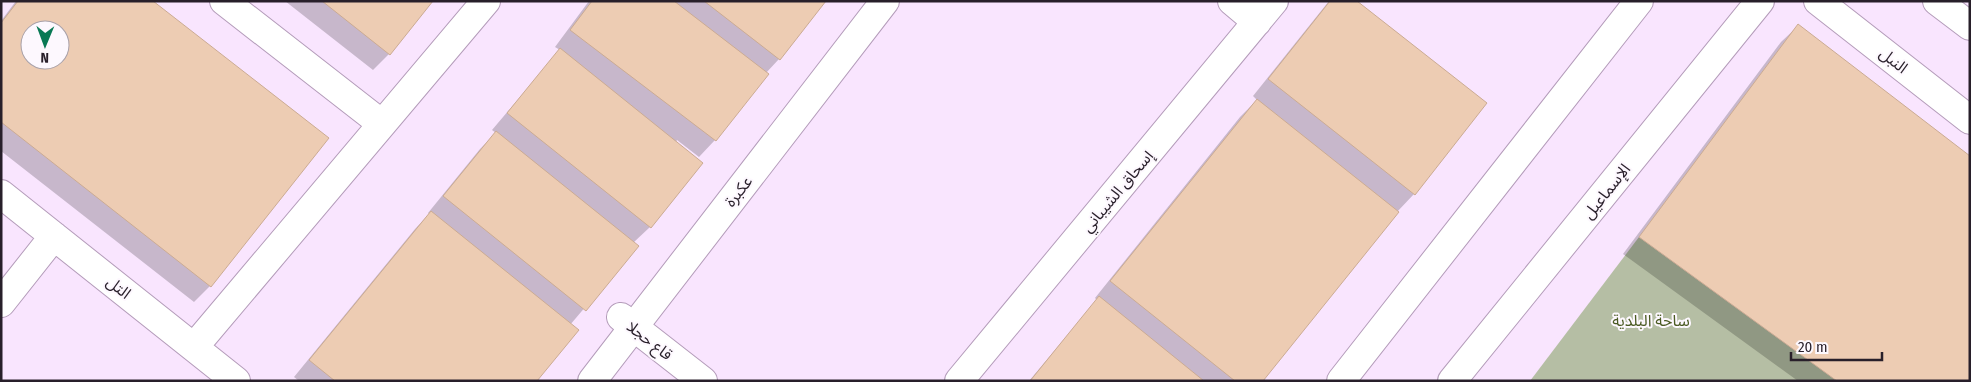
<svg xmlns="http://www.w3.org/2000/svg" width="1971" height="382" font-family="'Fira Sans Condensed','Noto Sans Arabic',sans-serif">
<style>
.green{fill:#b5bea4}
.shadow{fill:#0003;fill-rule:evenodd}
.building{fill:#edccb3;stroke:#cbab93;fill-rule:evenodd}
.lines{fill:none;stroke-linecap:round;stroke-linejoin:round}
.minor-casing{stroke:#b49cba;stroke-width:30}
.minor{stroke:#fff;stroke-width:28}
.labels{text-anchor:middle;stroke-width:4;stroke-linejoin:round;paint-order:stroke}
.street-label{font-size:16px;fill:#281f2a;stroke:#fdf8fe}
.park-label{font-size:16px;fill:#4a5a22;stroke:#fdf8fe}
</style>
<rect width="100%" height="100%" fill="#f9e5fe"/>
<!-- green -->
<path class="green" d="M1639,237L1837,381H1530Z"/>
<!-- shadow -->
<path class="shadow" d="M16,1H151L210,286L194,302L1,151V21ZM30,30H60V60H30Z
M285,1H431L389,54L373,70Z
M589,1H824L779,59L766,73L715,140L699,157L677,140L676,142L702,163L650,227L633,243L637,246L570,325L536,381H299L294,377L415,229L429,214L428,213L480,149L496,133L492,130L560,50L555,47Z
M1329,1H1355L1414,194L1397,212L1261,381H1029L1097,300L1095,298L1240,117L1257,100L1253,96Z
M1798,26L1970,381H1798L1623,254L1781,42Z"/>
<!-- building -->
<path class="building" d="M18,1H153L329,138L211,287L1,122V23ZM30,30H60V60H30Z
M322,1H433L390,55Z
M592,1H674L769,74L716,141L570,30Z
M704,1H826L780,60Z
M1330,1H1357L1487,103L1415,195L1268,79Z
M1798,24L1970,156V381H1837L1639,237Z
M560,48L703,163L651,228L507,113Z
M1257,99L1399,212L1263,381H1235L1110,281Z
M496,131L639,246L586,311L443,196Z
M431,211L579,330L537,381H335L309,360Z
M1099,296L1204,381H1030Z"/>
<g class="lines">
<!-- minor casing -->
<g class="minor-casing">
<path id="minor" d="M224,1L382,124
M1232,1L1257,22
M1818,1L1970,120
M1937,1L1970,26
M1,194L236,381
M1,303L54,236
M621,317L703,381
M194,347L486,1
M592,381L885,1
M959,381L1274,1
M1341,381L1639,1
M1452,381L1760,1"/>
</g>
<!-- minor -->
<use href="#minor" class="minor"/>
</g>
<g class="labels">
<!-- street labels -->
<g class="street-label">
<text transform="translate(1894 60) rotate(38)" y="6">النبل</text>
<text transform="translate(738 191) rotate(-52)" y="6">عكبرة</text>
<text transform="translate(1117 191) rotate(-50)" y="6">إسحاق الشيباني</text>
<text transform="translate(1606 191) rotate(-51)" y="6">الإسماعيل</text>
<text transform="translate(119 287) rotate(38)" y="6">التل</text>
<text transform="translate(650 340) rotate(38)" y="6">قاع حجلا</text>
</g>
<!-- park labels -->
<g class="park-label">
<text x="1651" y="326">ساحة البلدية</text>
</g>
</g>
<!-- border -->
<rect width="1971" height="382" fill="none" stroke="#281f2a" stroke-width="5"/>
<!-- north arrow -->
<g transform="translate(45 45) rotate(181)"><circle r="24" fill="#fdf8fe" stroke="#a8a1a9"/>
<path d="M0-4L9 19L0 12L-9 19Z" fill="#097954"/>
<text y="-8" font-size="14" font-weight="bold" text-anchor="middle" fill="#281f2a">N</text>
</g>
<!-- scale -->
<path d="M1791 352v8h91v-8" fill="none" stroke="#281f2a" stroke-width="2.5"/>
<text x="1798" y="352" font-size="15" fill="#281f2a" stroke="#fdf8fe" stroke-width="4" paint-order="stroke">20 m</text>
</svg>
